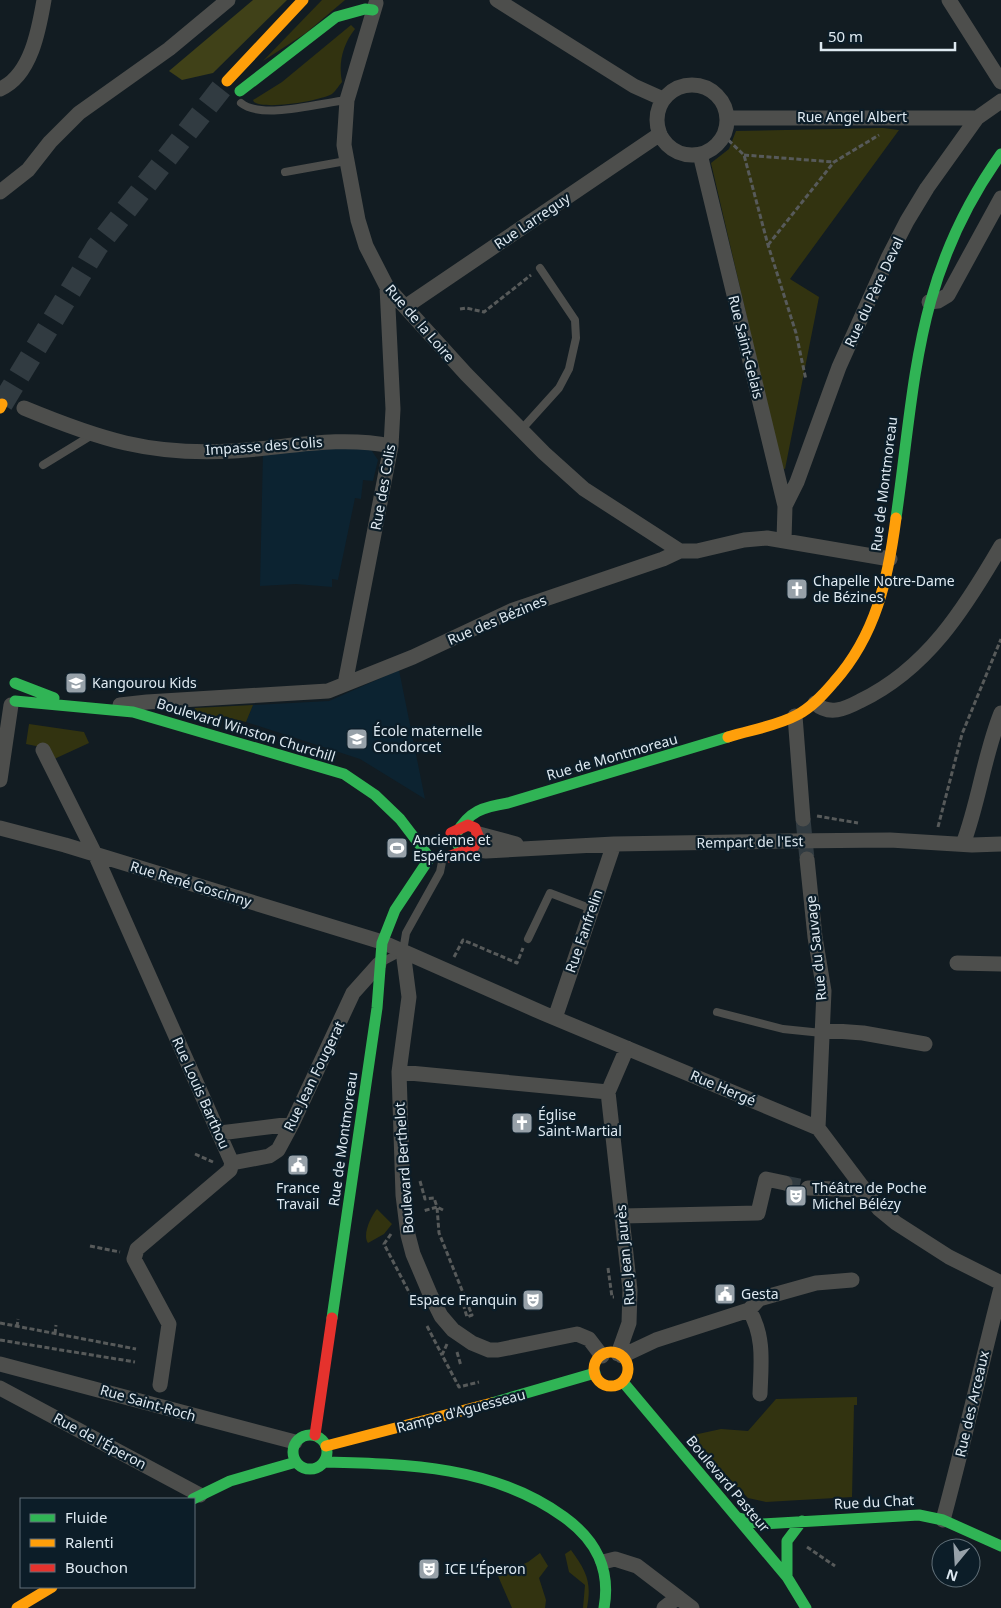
<svg xmlns="http://www.w3.org/2000/svg" width="1001" height="1608" font-family="'Noto Sans',sans-serif">
<style>
.built{fill:#0c2331}
.green{fill:#323310}
.forest{fill:#404118}
.lines{fill:none;stroke-linecap:round;stroke-linejoin:round}
.street-tunnel{stroke:#313b41;stroke-width:15;stroke-dasharray:15 8;stroke-linecap:butt}
.secondary-tunnel{stroke:#313b41;stroke-width:22;stroke-dasharray:22 11;stroke-linecap:butt}
.path{stroke:#575a5a;stroke-width:3;stroke-dasharray:5 2.5;stroke-linecap:butt}
.lane{stroke:#4d4e4c;stroke-width:8}
.street{stroke:#4d4e4c;stroke-width:15}
.fast{stroke:#30b455;stroke-width:11}
.slow{stroke:#ff9f0a;stroke-width:11}
.jam{stroke:#e5322d;stroke-width:11}
.labels{text-anchor:middle;stroke-width:4.5;stroke-linejoin:round;paint-order:stroke}
.street-label{font-size:14px;fill:#dee9f1;stroke:#0c1d28}
.poi-label{font-size:14px;fill:#dee9f1;stroke:#0c1d28;text-anchor:start}
</style>
<rect width="100%" height="100%" fill="#121c22"/>
<!-- built -->
<path class="built" d="M368,445L378,460L373,481L363,480L361,499L355,498L338,580L332,579V587L296,584L260,586L263,452Z
M399,670L425,799L360,759L246,722L253,705L329,701Z"/>
<!-- green -->
<path class="green" d="M322,0H345L306,33L263,61Z
M351,25L355,29C343,44 338,63 342,82C339,85 336,91 332,94C319,101 266,110 254,102L253,100L282,82Z
M883,128L899,130L790,279L819,297L785,469L782,468L711,163L729,149L736,131Z
M253,705L246,722L218,715L213,718L193,712L195,708Z
M29,724L84,732L89,743L52,760L46,748L26,744Z
M377,1209L392,1224L384,1234L368,1243C362,1235 371,1216 377,1209Z
M857,1397V1405H854L852,1497L766,1502L748,1498L689,1436L721,1429L748,1431L776,1399Z
M571,1550C586,1571 592,1581 587,1608H583L585,1585L569,1572L565,1554Z
M540,1553L548,1566L539,1578L546,1600L545,1608H512L498,1576L528,1562Z"/>
<!-- forest -->
<path class="forest" d="M253,0H287L213,73L182,80L169,71Z"/>
<g class="lines">
<!-- street-tunnel -->
<path class="street-tunnel" d="M803,819L807,859
M785,1183L808,1188"/>
<!-- secondary-tunnel -->
<path class="secondary-tunnel" d="M2,404L97,247L227,81"/>
<!-- path -->
<path class="path" d="M723,135L744,155L768,245L796,333L806,380
M744,155L834,162
M768,245L834,162L879,135
M460,309L466,308L484,312L531,275
M817,816L858,823
M938,827L962,734L1001,639
M454,957L463,940L517,963L523,948
M195,1154L213,1162
M420,1181L425,1199L434,1198L437,1207L423,1211
M443,1210L437,1207L439,1233L472,1315L467,1317L464,1307
M391,1234L384,1244L411,1296
M90,1246L120,1252
M608,1268L612,1297H614
M0,1323L136,1349
M427,1326L442,1355
M17,1327L18,1319
M55,1334L56,1325
M0,1340L135,1362
M447,1344L442,1355L459,1387L479,1382
M457,1352L461,1366
M807,1547L835,1566"/>
<!-- lane -->
<path class="lane" d="M241,103C262,120 320,103 347,100
M285,172L346,161
M521,430L559,388L569,369L576,338L575,320L540,268
M43,465L92,435
M528,939L550,893L592,909
M384,961L403,951L406,933L440,872L442,862
M717,1012L783,1029L822,1033"/>
<!-- street -->
<path class="street" d="M497,0L634,86L663,99
M949,0L1001,82
M376,3L347,100L344,145L358,220L366,246L387,287L466,374L544,453L584,489L680,551H697L744,540L767,538L890,559
M657 120a35 35 0 1 1 70 0a35 35 0 1 1-70 0Z
M0,89C31,76 39,29 44,0
M727,118H977
M700,154L785,506L784,540
M0,192L28,170L50,142L79,113L169,49L228,0
M929,302L938,301L948,295L1001,198
M405,307L660,134
M24,408C99,439 150,456 233,451C286,448 338,435 391,446
M785,506L797,482L839,367L888,258L907,221L927,188L977,118L1001,101
M345,684L391,446L393,409L387,287
M815,703C829,716 845,709 860,701C927,669 965,608 1001,546
M120,705L147,702L328,691L413,657L513,610L663,559L680,551
M795,716L803,819
M43,750L95,854L232,1163L230,1170L137,1249L134,1259L169,1324L160,1385
M0,780L11,705
M0,828L65,845L382,942L545,1014L818,1128L879,1209L896,1223L949,1257L1001,1283
M479,834L516,844
M963,844C979,802 984,755 1001,713
M469,849L486,851L614,844L788,841L890,840L972,845L1001,844
M807,859L815,937L824,991L818,1128
M403,951L409,997L399,1072L403,1195L408,1235L413,1254L430,1294L441,1316L453,1330L472,1343L489,1350H498L577,1334L589,1339L602,1356
M957,963L1001,964
M555,1018L614,844
M822,1030L863,1033L925,1044
M399,1072L608,1092
M220,1133L292,1124
M232,1163L269,1156L278,1150L292,1124L353,993L379,964
M808,1188L864,1190
M622,1216L758,1213L766,1179L785,1183
M749,1310C765,1336 761,1365 760,1394
M618,1354L629,1323L630,1290L608,1092L627,1048
M622,1356L656,1340L749,1310L759,1299L816,1283L852,1280
M0,1364L295,1442
M0,1388L200,1495
M943,1520C964,1443 981,1365 1001,1288
M603,1562L615,1559L637,1566L692,1608
M664,1608L678,1597"/>
<!-- fast -->
<path class="fast" d="M240,91L336,17L365,9L373,10
M896,518C916,378 915,275 1001,154
M15,683L54,698
M15,701L133,712L344,774L375,795L400,819L426,853
M469,849L458,845L456,834C469,811 483,807 508,803L728,737
M332,1318L377,1008L382,943L395,910L429,859
M623,1382L787,1577L806,1608
M492,1403L595,1373
M293 1452a17 17 0 1 1 34 0a17 17 0 1 1-34 0Z
M324,1462C408,1464 494,1466 564,1517C596,1540 611,1569 604,1608
M193,1499L230,1481L296,1462
M739,1518L761,1524L919,1515L943,1520L1001,1546
M787,1577V1541L802,1521"/>
<!-- slow -->
<path class="slow" d="M227,81L303,0
M0,408L2,404
M728,737C750,730 777,726 797,715C812,707 823,695 834,682C876,635 888,579 896,518
M594 1369a17 17 0 1 1 34 0a17 17 0 1 1-34 0Z
M326,1446L492,1403
M17,1608L52,1587"/>
<!-- jam -->
<path class="jam" d="M448,857L473,848L479,838L475,828L468,825L451,833
M315,1435L332,1318"/>
</g>
<!-- icons -->
<defs>
<g id="church-square" transform="scale(1.125)"><rect x="-9" y="-9" width="18" height="18" rx="4" fill="#97a1a9" stroke="#0c1d28"/><path d="M-1.2-6h2.4v3.5h3.3v2.4h-3.3V6h-2.4V-.1h-3.3v-2.4h3.3Z" fill="#fff"/></g>
<g id="school-square" transform="scale(1.125)"><rect x="-9" y="-9" width="18" height="18" rx="4" fill="#97a1a9" stroke="#0c1d28"/><path d="M0-5L7-2L0 1L-7-2ZM-4 1L0 2.5L4 1V4Q0 6-4 4Z" fill="#fff"/></g>
<g id="stadium-square" transform="scale(1.125)"><rect x="-9" y="-9" width="18" height="18" rx="4" fill="#97a1a9" stroke="#0c1d28"/><path d="M0-5a6.5 5 0 1 0 0 10a6.5 5 0 1 0 0-10ZM-3.5-1.8h7v3.6h-7Z" fill="#fff"/></g>
<g id="civic-square" transform="scale(1.125)"><rect x="-9" y="-9" width="18" height="18" rx="4" fill="#97a1a9" stroke="#0c1d28"/><path d="M-.6-6.5H3V-4.5H.6V-3L4-1V1h2V6H-6V1h2V-1L-.6-3ZM-1.2 2.5V6h2.4V2.5Z" fill="#fff"/></g>
<g id="theatre-square" transform="scale(1.125)"><rect x="-9" y="-9" width="18" height="18" rx="4" fill="#97a1a9" stroke="#0c1d28"/><path d="M-5-5.5Q0-4 5-5.5V0Q5 5 0 6Q-5 5-5 0ZM-3.3-2.5H-1v1.5H-3.3ZM1-2.5H3.3v1.5H1ZM-2.8 1Q0 5.5 2.8 1Z" fill="#fff"/></g>
</defs>
<g fill-rule="evenodd">
<use href="#church-square" x="797" y="589"/>
<use href="#school-square" x="76" y="683"/>
<use href="#school-square" x="357" y="739"/>
<use href="#stadium-square" x="397" y="848"/>
<use href="#church-square" x="522" y="1123"/>
<use href="#civic-square" x="298" y="1165"/>
<use href="#theatre-square" x="796" y="1196"/>
<use href="#civic-square" x="725" y="1294"/>
<use href="#theatre-square" x="533" y="1300"/>
<use href="#theatre-square" x="429" y="1569"/>
</g>
<g class="labels">
<!-- street labels -->
<g class="street-label">
<text x="852" y="122">Rue Angel Albert</text>
<text transform="translate(532 221) rotate(-34)" y="5">Rue Larreguy</text>
<text transform="translate(874 292) rotate(-65)" y="5">Rue du Père Deval</text>
<text transform="translate(420 323) rotate(49)" y="5">Rue de la Loire</text>
<text transform="translate(746 347) rotate(76)" y="5">Rue Saint-Gelais</text>
<text transform="translate(264 446) rotate(-4)" y="5">Impasse des Colis</text>
<text transform="translate(884 484) rotate(-83)" y="5">Rue de Montmoreau</text>
<text transform="translate(383 487) rotate(-80)" y="5">Rue des Colis</text>
<text transform="translate(497 620) rotate(-23)" y="5">Rue des Bézines</text>
<text transform="translate(246 730) rotate(17)" y="5">Boulevard Winston Churchill</text>
<text transform="translate(612 757) rotate(-16)" y="5">Rue de Montmoreau</text>
<text transform="translate(750 842) rotate(-1)" y="5">Rempart de l'Est</text>
<text transform="translate(191 884) rotate(17)" y="5">Rue René Goscinny</text>
<text transform="translate(584 931) rotate(-71)" y="5">Rue Fanfrelin</text>
<text transform="translate(816 948) rotate(-96)" y="5">Rue du Sauvage</text>
<text transform="translate(314 1076) rotate(-64)" y="5">Rue Jean Fougerat</text>
<text transform="translate(723 1088) rotate(23)" y="5">Rue Hergé</text>
<text transform="translate(201 1093) rotate(66)" y="5">Rue Louis Barthou</text>
<text transform="translate(343 1139) rotate(-82)" y="5">Rue de Montmoreau</text>
<text transform="translate(404 1168) rotate(-94)" y="5">Boulevard Berthelot</text>
<text transform="translate(625 1255) rotate(-95)" y="5">Rue Jean Jaurès</text>
<text transform="translate(148 1403) rotate(16)" y="5">Rue Saint-Roch</text>
<text transform="translate(972 1404) rotate(-77)" y="5">Rue des Arceaux</text>
<text transform="translate(461 1411) rotate(-15)" y="5">Rampe d'Aguesseau</text>
<text transform="translate(100 1441) rotate(28)" y="5">Rue de l'Éperon</text>
<text transform="translate(728 1484) rotate(50)" y="5">Boulevard Pasteur</text>
<text transform="translate(874 1502) rotate(-3)" y="5">Rue du Chat</text>
</g>
<!-- poi labels -->
<g class="poi-label">
<text x="813" y="586">Chapelle Notre-Dame<tspan x="813" dy="16">de Bézines</tspan></text>
<text x="92" y="688">Kangourou Kids</text>
<text x="373" y="736">École maternelle<tspan x="373" dy="16">Condorcet</tspan></text>
<text x="413" y="845">Ancienne et<tspan x="413" dy="16">Espérance</tspan></text>
<text x="538" y="1120">Église<tspan x="538" dy="16">Saint-Martial</tspan></text>
<text x="298" y="1193" text-anchor="middle">France<tspan x="298" dy="16">Travail</tspan></text>
<text x="812" y="1193">Théâtre de Poche<tspan x="812" dy="16">Michel Bélézy</tspan></text>
<text x="741" y="1299">Gesta</text>
<text x="517" y="1305" text-anchor="end">Espace Franquin</text>
<text x="445" y="1574">ICE L’Éperon</text>
</g>
</g>
<!-- legend -->
<rect x="20" y="1498" width="175" height="90" fill="#0c1d28" stroke="#606f78"/>
<rect x="30" y="1514" width="25" height="8" fill="#30b455" stroke="#606f78"/>
<text x="65" y="1523" font-size="15" fill="#dee9f1">Fluide</text>
<rect x="30" y="1539" width="25" height="8" fill="#ff9f0a" stroke="#606f78"/>
<text x="65" y="1548" font-size="15" fill="#dee9f1">Ralenti</text>
<rect x="30" y="1564" width="25" height="8" fill="#e5322d" stroke="#606f78"/>
<text x="65" y="1573" font-size="15" fill="#dee9f1">Bouchon</text>
<!-- north arrow -->
<g transform="translate(956 1563) rotate(198)"><circle r="24" fill="#0c1d28" stroke="#606f78"/>
<path d="M0-4L9 19L0 12L-9 19Z" fill="#97a1a9"/>
<text y="-8" font-size="14" font-weight="bold" text-anchor="middle" fill="#dee9f1">N</text>
</g>
<!-- scale -->
<path d="M821 42v8h134v-8" fill="none" stroke="#dee9f1" stroke-width="2.5"/>
<text x="828" y="42" font-size="15" fill="#dee9f1" stroke="#0c1d28" stroke-width="4" paint-order="stroke">50 m</text>
</svg>
